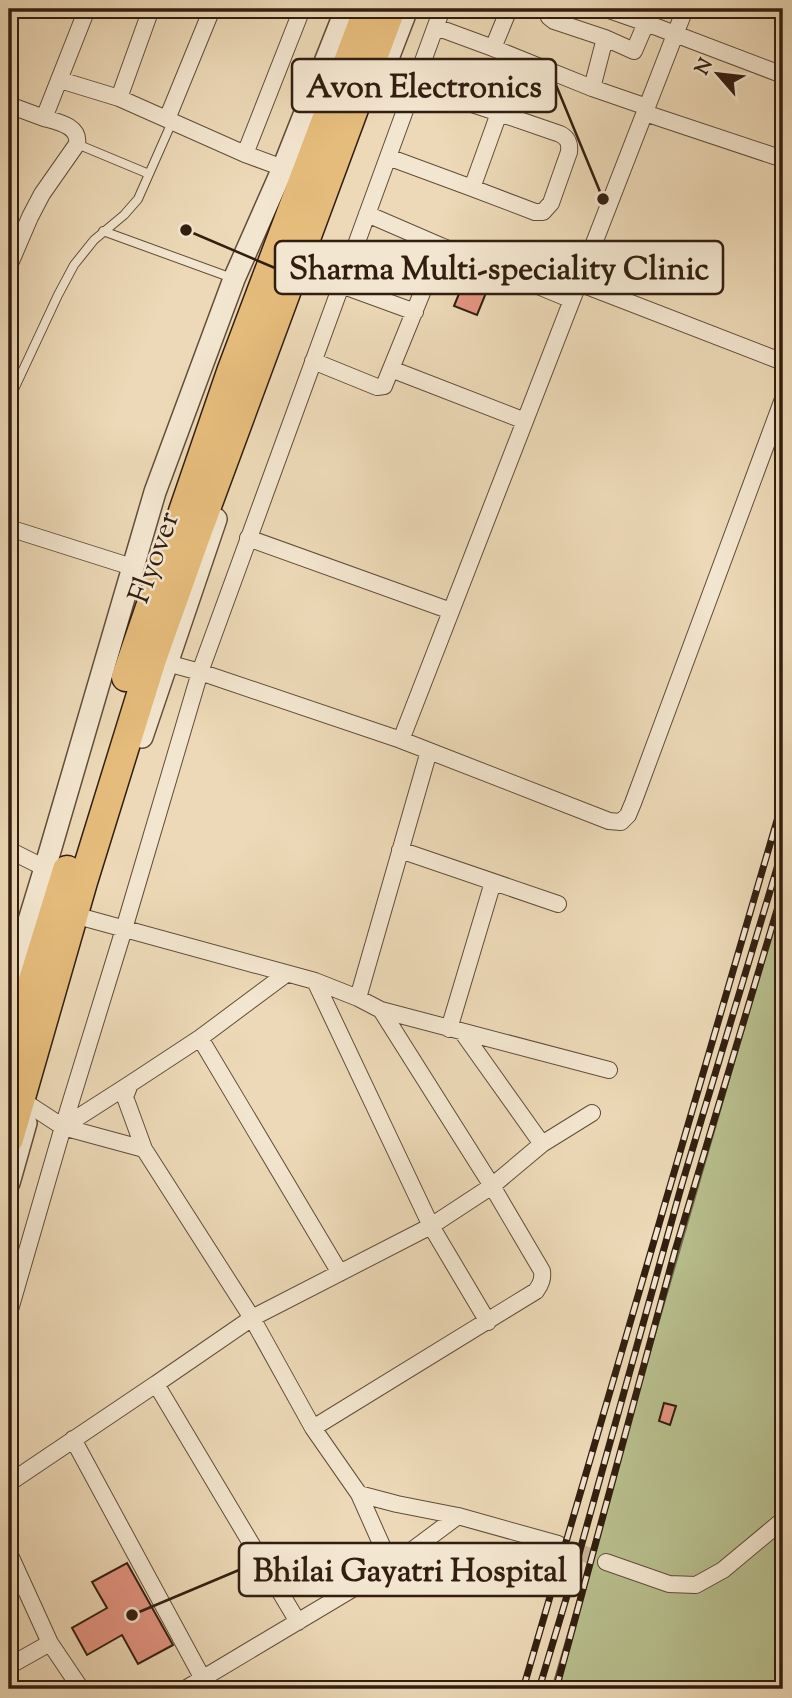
<svg xmlns="http://www.w3.org/2000/svg" width="792" height="1698" font-family="'Sorts Mill Goudy',serif">
<style>
.green{fill:#b8bf8e;stroke:#756e4f;stroke-width:2}
.building{fill:#e59583;stroke:#321e10;stroke-width:2}
.lines{fill:none;stroke-linecap:round;stroke-linejoin:round}
.minor-tunnel{stroke:#c8b496;stroke-width:16;stroke-dasharray:16 8;stroke-linecap:butt}
.service-casing{stroke:#614d3a;stroke-width:10}
.minor-casing{stroke:#614d3a;stroke-width:18}
.tertiary-casing{stroke:#614d3a;stroke-width:24}
.trunk-casing{stroke:#321e10;stroke-width:31}
.service{stroke:#f3e6d0;stroke-width:8}
.minor{stroke:#f3e6d0;stroke-width:16}
.tertiary{stroke:#f3e6d0;stroke-width:21}
.trunk{stroke:#e6bc7c;stroke-width:28}
.rail-casing{stroke:#321e10;stroke-width:7}
.rail{stroke:#f3e6d0;stroke-width:4.5;stroke-dasharray:13;stroke-linecap:butt}
.labels{text-anchor:middle;stroke-width:5;stroke-linejoin:round;paint-order:stroke}
.street-label{font-size:30px;fill:#321e10;stroke:#f3e6d0}
.leader{fill:none;stroke:#321e10;stroke-width:2.5}
.callout-dot{fill:#321e10;stroke:#f3e6d0;stroke-width:2.5}
.callout{fill:#f3e6d0;stroke:#321e10;stroke-width:2.5}
.callout-label{font-size:32px;text-anchor:middle;font-weight:bold;fill:#321e10}
</style>
<rect width="100%" height="100%" fill="#edd9b7"/>
<filter id="stains"><feTurbulence type="fractalNoise" baseFrequency=".00286" numOctaves="4"/><feColorMatrix values="0 0 0 0 .2 0 0 0 0 .09 0 0 0 0 .02 0 0 0 .5 -.17"/></filter>
<radialGradient id="worn" r=".72"><stop offset=".6" stop-color="#630" stop-opacity="0"/><stop offset="1" stop-color="#630" stop-opacity=".3"/></radialGradient>
<!-- green -->
<path class="green" d="M783,894V1689H552Z"/>
<!-- building -->
<path class="building" d="M465,279L488,288L477,315L454,306Z
M664,1403L676,1406L670,1425L659,1421Z
M127,1563L173,1645L138,1664L122,1635L87,1655L72,1628L107,1608L92,1582Z"/>
<g class="lines">
<!-- minor-tunnel -->
<path class="minor-tunnel" d="M558,1544L606,1562"/>
<!-- service casing -->
<g class="service-casing">
<path id="service" d="M77,144L149,174
M103,231L232,278
M9,400L58,295L74,265L94,240L124,215L138,199L172,122"/>
</g>
<!-- minor casing -->
<g class="minor-casing">
<path id="minor" d="M509,9L493,48L592,88L605,38L634,51L646,23L783,75
M545,9L549,17L554,21L605,38
M606,9L646,23
M436,27L493,48
M60,80L119,98L245,154L283,168
M592,88L647,107
M374,94L407,105
M119,98L151,9
M9,105L44,118L87,9
M645,113L783,159
M167,119L212,9
M245,154L302,9
M388,157L472,188L499,113L414,85
M472,188L535,212H543L551,203L569,152C570,143 568,138 560,134L499,113
M367,214L441,246
M9,266L30,217L42,194L77,144C80,126 58,122 44,118
M579,283L783,362
M341,285L415,312
M313,361L377,387L384,386L441,246L572,300
M391,369L525,421
M9,528L132,567
M248,538L451,611
M167,663L200,672L401,740L609,821L621,822L628,815L633,803L783,399
M401,740L685,9
M9,850L45,868
M400,850L558,904
M85,918L315,981L358,998L381,1010L609,1070
M315,981L431,1226L488,1322
M358,998L429,751
M449,1029L493,882
M463,1033L542,1144
M200,1038L340,1273
M130,1084L125,1097L144,1149
M31,1106L63,1127L144,1149L252,1318L313,1428L359,1494L397,1504L458,1516L558,1544
M63,1127L130,1084L200,1038L286,974
M9,1313L63,1127L124,929L200,672L442,9
M156,1384L252,1318L431,1226L492,1186L542,1144L592,1113
M313,1428L536,1291C541,1284 543,1279 542,1271L492,1186L381,1010
M73,1439L203,1679
M9,1483L156,1384L298,1622
M359,1494L391,1566
M9,1553L50,1643L9,1666
M606,1562L669,1584L696,1585L723,1570L783,1520
M50,1643L81,1689
M185,1689L391,1566L458,1516"/>
</g>
<!-- tertiary casing -->
<g class="tertiary-casing">
<path id="tertiary" d="M375,92L407,9
M142,737L216,519
M9,986L45,868L155,492L234,279L283,168L346,9
M9,1183L26,1123"/>
</g>
<!-- trunk casing -->
<g class="trunk-casing">
<path id="trunk" d="M126,677L231,372L368,9
M9,1058L67,870
M9,1139L83,882L152,659L194,541L391,9"/>
</g>
<!-- service -->
<use href="#service" class="service"/>
<!-- minor -->
<use href="#minor" class="minor"/>
<!-- tertiary -->
<use href="#tertiary" class="tertiary"/>
<!-- trunk -->
<use href="#trunk" class="trunk"/>
<!-- rail casing -->
<g class="rail-casing">
<path id="rail" d="M523,1689L783,800
M539,1689L572,1579L682,1184L783,848
M556,1689L675,1251L783,890"/>
</g>
<!-- rail -->
<use href="#rail" class="rail"/>
</g>
<g class="labels">
<!-- street labels -->
<g class="street-label">
<text transform="translate(153 557) rotate(-70)" y="10">Flyover</text>
</g>
</g>
<!-- callouts -->
<path class="leader" d="M603 199L556 85M186 230L275 268M132 1615L239 1570"/>
<g class="callout-dot">
<circle cx="603" cy="199" r="7"/>
<circle cx="186" cy="230" r="7"/>
<circle cx="132" cy="1615" r="7"/>
</g>
<g class="callout">
<rect x="292" y="59" width="264" height="53" rx="7"/>
<rect x="275" y="241" width="448" height="53" rx="7"/>
<rect x="239" y="1543" width="342" height="53" rx="7"/>
</g>
<g class="callout-label">
<text x="424" y="97">Avon Electronics</text>
<text x="499" y="279">Sharma Multi-speciality Clinic</text>
<text x="410" y="1581">Bhilai Gayatri Hospital</text>
</g>
<!-- margin -->
<rect width="792" height="1698" fill="none" stroke="#edd9b7" stroke-width="35"/>
<rect x="10" y="10" width="771" height="1677" fill="none" stroke="#321e10" stroke-width="3.5"/>
<rect x="18" y="18" width="757" height="1663" fill="none" stroke="#321e10" stroke-width="2"/>
<!-- north arrow -->
<g transform="translate(718 74) rotate(298)" stroke="#f3e6d0" stroke-width="5" paint-order="stroke">
<path d="M0-5L12 26L0 18L-12 26Z" fill="#321e10"/>
<text y="-10" font-size="19" font-weight="bold" text-anchor="middle" fill="#321e10">N</text>
</g>
<rect width="100%" height="100%" filter="url(#stains)"/>
<rect width="100%" height="100%" fill="url(#worn)"/>
</svg>
